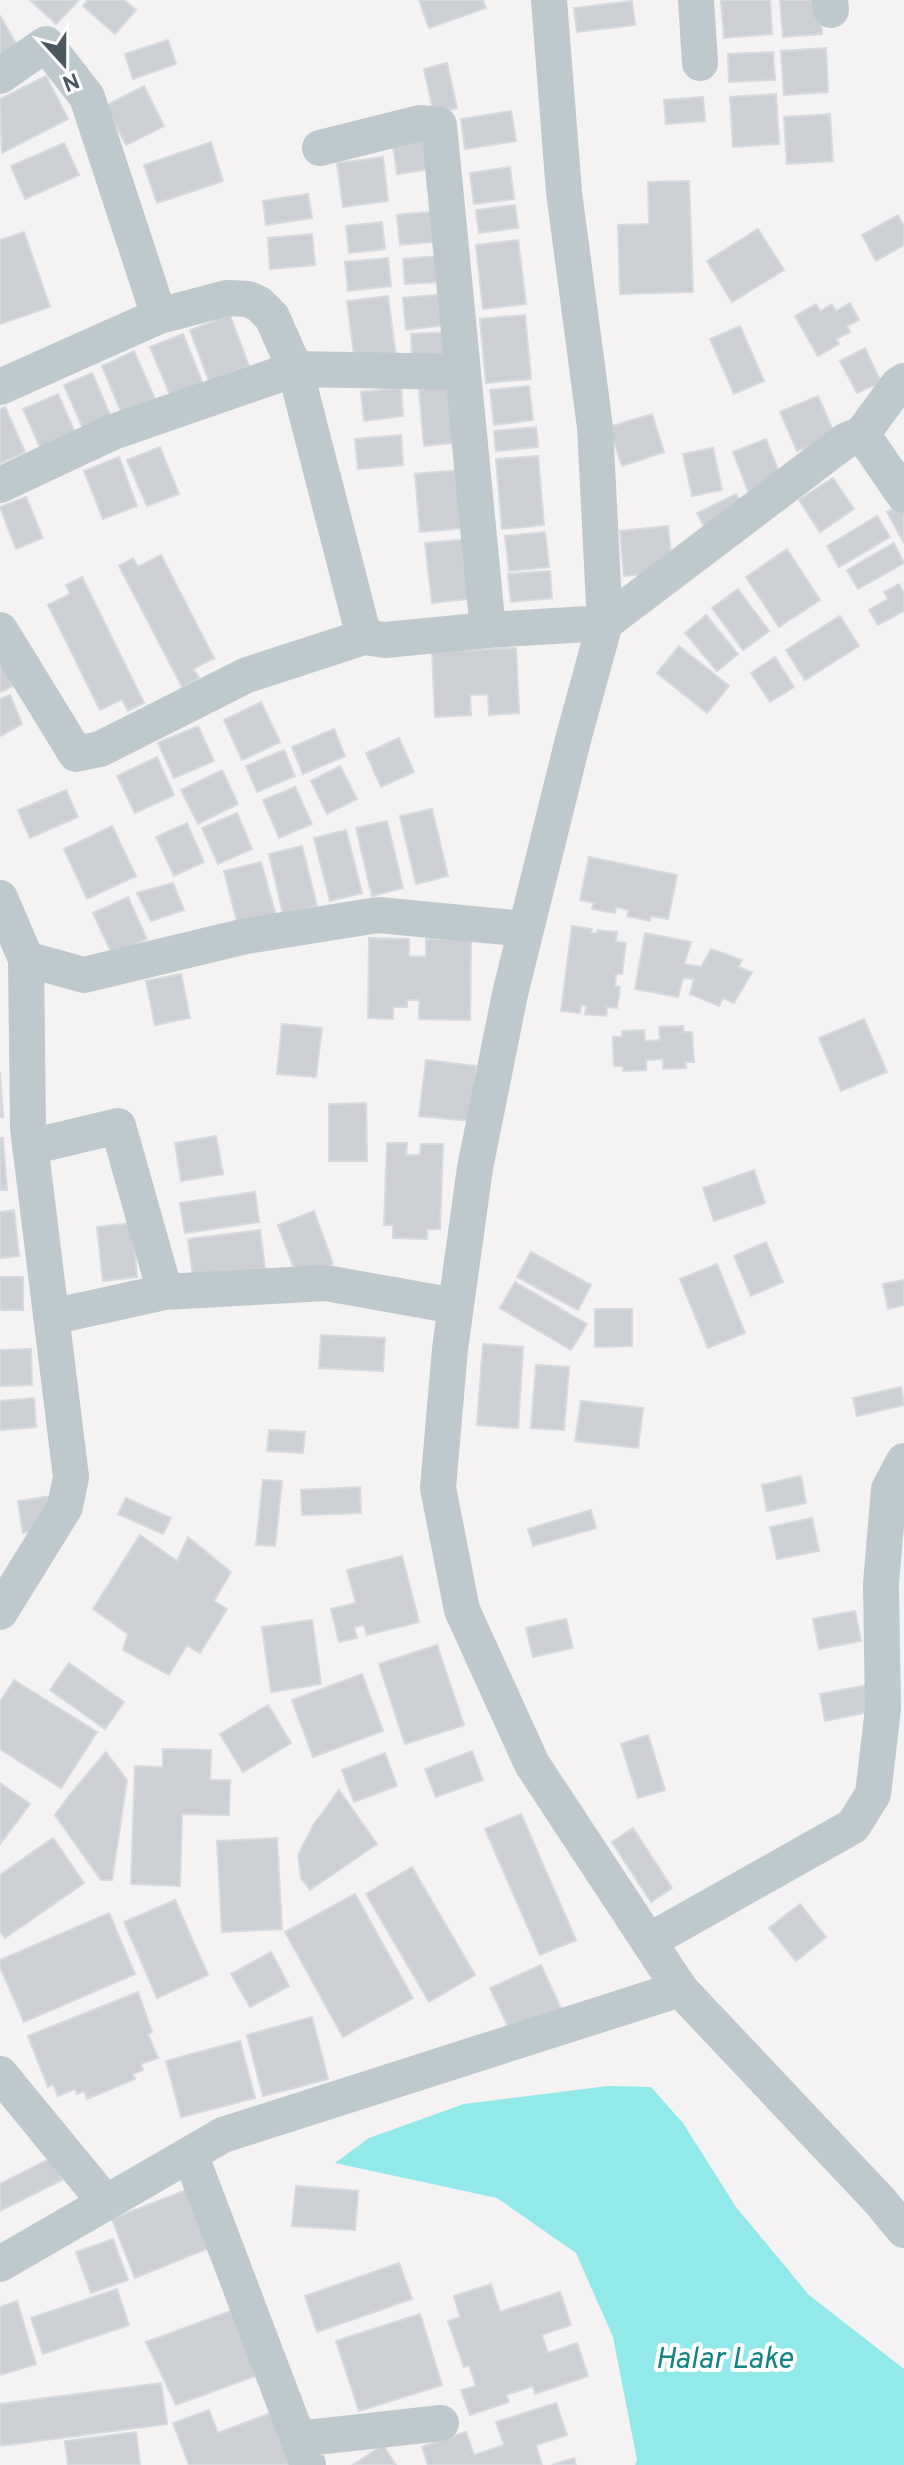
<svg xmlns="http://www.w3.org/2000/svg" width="904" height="2465" font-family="Overpass,sans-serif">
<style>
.water{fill:#91eae9}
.building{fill:#ccd0d4;stroke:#d6d9dd;stroke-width:2}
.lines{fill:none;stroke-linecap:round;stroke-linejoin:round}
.minor{stroke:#bec9cd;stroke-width:36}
.labels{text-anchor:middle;stroke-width:8;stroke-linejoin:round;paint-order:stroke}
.water-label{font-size:30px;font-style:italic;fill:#118483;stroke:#fff}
</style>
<rect width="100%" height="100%" fill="#f4f2f2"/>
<!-- water -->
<path class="water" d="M608,2086L651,2087L683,2123L736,2207L809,2295L904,2369V2465H635L637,2460L613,2337L576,2253L497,2198L335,2163L369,2138L464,2104Z"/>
<!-- building -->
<path class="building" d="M30,0H79L56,24Z
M88,0H124L136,10L115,34L83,6Z
M419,0H483L486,8L429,28Z
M721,0H770L772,34L724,38Z
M780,0H819L822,34L783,37Z
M632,1L635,25L577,32L574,8Z
M0,16L21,52L0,55Z
M168,40L176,64L133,79L125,54Z
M826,48L828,92L784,95L781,51Z
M773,52L775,80L729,82L728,54Z
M447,63L457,108L434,114L424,69Z
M46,76L68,119L2,153L0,99Z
M144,86L164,126L126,145L105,106Z
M776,94L779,144L733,147L730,97Z
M703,97L705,121L666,124L664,100Z
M511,111L516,141L465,149L461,119Z
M830,114L833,161L787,164L784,117Z
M432,134L437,168L397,174L392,139Z
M211,142L223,181L157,203L144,165Z
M64,143L79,175L25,199L11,166Z
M383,157L388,201L343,207L337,163Z
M510,167L514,199L474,204L470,173Z
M689,181L693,292L620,294L618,225L649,224L648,182Z
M308,194L312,218L266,225L263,201Z
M515,205L518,228L479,233L476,210Z
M439,211L441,241L400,245L397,215Z
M898,215L904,226V245L876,261L862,235Z
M382,222L385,249L349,253L346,226Z
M758,229L784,270L732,302L707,261Z
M24,232L50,307L0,324V240Z
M312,234L315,265L270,269L268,238Z
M518,240L526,304L483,309L476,245Z
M439,256L441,282L405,284L403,259Z
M388,258L391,286L348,291L345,262Z
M443,294L446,325L406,330L403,298Z
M388,296L397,365L356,370L347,301Z
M850,303L859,320L847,326L850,332L836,339L839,344L818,356L795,316L816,304L820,311L832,304L836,311Z
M230,315L249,366L209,381L190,330Z
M525,315L531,379L486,383L480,319Z
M740,326L764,381L734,394L710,339Z
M451,332L452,354L412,356L411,334Z
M183,334L203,384L171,397L150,347Z
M865,348L881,382L857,393L840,361Z
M134,351L155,399L122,414L102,366Z
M92,373L112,419L84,431L64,385Z
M459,385L464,442L424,446L419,389Z
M529,386L533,420L494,425L490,390Z
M401,388L403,416L364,421L361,392Z
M58,394L77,437L42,452L23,409Z
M818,396L835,435L797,451L780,412Z
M5,407L25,452L0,463V409Z
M652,414L664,452L622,466L609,427Z
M536,427L538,447L496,451L494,431Z
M401,435L403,465L358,469L355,439Z
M766,439L781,477L748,491L733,452Z
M160,447L179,494L147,506L127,460Z
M713,448L722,490L692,496L683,454Z
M538,456L544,525L502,529L496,459Z
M119,457L137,506L103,519L84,471Z
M459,470L464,528L420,532L415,474Z
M833,478L854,509L820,532L799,500Z
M736,494L746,514L708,534L697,513Z
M26,497L43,538L16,549L0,507Z
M904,503V543L887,512Z
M877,516L890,537L839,567L827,546Z
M668,526L673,572L624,576L620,531Z
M545,532L549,567L509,571L505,536Z
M471,539L476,598L432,603L425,543Z
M894,543L904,563L858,589L847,570Z
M787,549L820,600L779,627L746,577Z
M161,555L214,658L193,669L199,678L182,687L119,566L133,558L138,567Z
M550,571L552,598L511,602L508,574Z
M82,577L144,703L128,711L122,699L100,710L48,605L70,594L66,585Z
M899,584L904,593V611L878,625L869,610L888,599L884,592Z
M738,589L769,631L743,650L712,608Z
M706,615L738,654L717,671L685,633Z
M840,616L859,646L805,680L786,650Z
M0,628L13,686L0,692Z
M679,646L729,686L707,713L657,673Z
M516,648L519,713L489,715L488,694L470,695L471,715L435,717L432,652Z
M775,657L794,687L770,702L751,673Z
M10,695L22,724L0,736V699Z
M261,702L280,742L242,760L224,720Z
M198,726L214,761L174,778L158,743Z
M334,729L345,756L303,774L292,747Z
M399,738L414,772L381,787L366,753Z
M284,750L295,776L257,792L246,766Z
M157,757L174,795L135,813L117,776Z
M340,766L357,799L327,814L311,781Z
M222,770L238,804L198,824L181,790Z
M295,787L312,824L279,838L263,800Z
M66,790L78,817L30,838L18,810Z
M432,809L448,876L416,884L400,816Z
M237,813L252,849L218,864L202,828Z
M387,821L403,888L372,896L356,828Z
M187,823L204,862L174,876L156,837Z
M112,826L136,876L87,899L64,849Z
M346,830L362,893L330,901L314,838Z
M302,846L317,906L283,914L269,854Z
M589,857L677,875L668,919L651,916L650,921L627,916L629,910L616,907L615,913L592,909L594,903L580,900Z
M261,862L276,916L238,926L224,871Z
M173,883L184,910L151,921L137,893Z
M128,897L147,939L112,954L93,913Z
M572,926L592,929L591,933H597V930L617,932L616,942L626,943L622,974H616L615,986L620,987L617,1008L607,1007L606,1016L585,1014L587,1006L581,1005L580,1013L561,1011Z
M645,933L691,942L684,964L701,967L711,949L742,960L738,967L752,972L734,1003L723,998L719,1006L690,994L694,979L683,978L678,997L635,989Z
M369,938L409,939V956L426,957V939L471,940L470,1020L419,1019V1000H407V1007H393V1019L368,1018Z
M181,974L190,1018L155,1025L146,981Z
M864,1019L887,1072L841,1091L819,1038Z
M282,1024L322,1028L316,1077L277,1074Z
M683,1026L684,1032H692L694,1062H685L686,1068L663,1069V1059L646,1060V1070L623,1071V1066H614L613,1037H622V1031L644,1030L645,1041L660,1040L659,1027Z
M426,1060L476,1066L470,1121L419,1116Z
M0,1072L3,1117H0Z
M366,1103L367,1161H329V1104Z
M216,1136L223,1174L181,1181L175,1143Z
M0,1138H3L7,1190H0Z
M387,1143H407L406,1155H420L421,1144H443L440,1229H427V1239L393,1238V1225H384Z
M754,1170L765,1203L714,1221L703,1188Z
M255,1192L259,1222L185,1233L180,1203Z
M14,1210L19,1256L0,1258V1212Z
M314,1211L333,1264L297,1277L278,1225Z
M132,1223L137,1277L103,1281L97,1227Z
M260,1230L265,1268L193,1277L188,1239Z
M766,1242L783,1282L751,1296L734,1256Z
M531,1252L591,1285L578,1310L517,1277Z
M717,1264L745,1333L708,1348L680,1279Z
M0,1277H23V1310H0Z
M904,1280V1305L888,1309L883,1284Z
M515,1282L587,1324L571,1350L500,1308Z
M595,1309H632V1346L595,1347Z
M321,1335L385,1338L383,1371L319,1368Z
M483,1344L523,1347L518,1428L477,1425Z
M31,1349L32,1385L0,1386V1350Z
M536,1365L569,1367L564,1430L531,1428Z
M901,1387L904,1405L857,1416L853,1398Z
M34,1398L36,1427L0,1430V1401Z
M581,1401L643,1408L638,1448L575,1441Z
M269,1430L305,1432L303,1453L267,1451Z
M801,1476L806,1503L767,1511L762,1485Z
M263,1480L282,1481L275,1546L256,1545Z
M360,1487L361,1513L302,1515L301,1490Z
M66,1494L70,1527L23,1533L18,1501Z
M126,1498L171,1518L163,1534L118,1514Z
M591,1510L596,1528L533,1546L528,1529Z
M812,1518L819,1551L777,1559L770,1527Z
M140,1535L177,1561L188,1537L231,1572L214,1601L227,1609L200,1653L187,1645L169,1675L123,1650L128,1634L93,1609Z
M402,1556L419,1622L367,1635L364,1625L354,1627L357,1638L339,1642L331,1609L356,1603L347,1570Z
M855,1611L861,1641L819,1649L813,1619Z
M566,1619L573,1648L533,1657L526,1628Z
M312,1620L321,1684L271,1692L262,1627Z
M437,1645L464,1725L405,1744L379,1664Z
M69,1663L124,1702L105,1729L50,1690Z
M362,1674L383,1731L313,1757L292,1700Z
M14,1680L97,1732L61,1788L0,1749V1702Z
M868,1685L873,1711L825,1721L820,1694Z
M268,1705L291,1743L243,1772L220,1734Z
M648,1735L665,1790L638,1798L621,1744Z
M163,1749L211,1750L210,1780H230L229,1815L182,1814L180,1886L131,1884L135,1766L163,1767Z
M472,1751L483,1780L436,1797L425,1769Z
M106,1752L127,1780L112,1880H101L55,1815L72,1792Z
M385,1753L397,1786L354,1802L342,1770Z
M0,1783L30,1804L0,1844Z
M339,1790L377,1844L310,1890L301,1878L298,1855L314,1824Z
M521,1814L576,1940L540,1955L485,1829Z
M633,1828L672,1888L651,1902L612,1842Z
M53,1838L84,1883L5,1938L0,1931V1875Z
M277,1838L282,1929L222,1932L217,1841Z
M412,1867L475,1975L429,2002L366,1894Z
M355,1894L413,1998L343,2037L285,1932Z
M175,1900L208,1975L157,1998L124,1922Z
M800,1904L826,1937L796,1961L769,1928Z
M109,1913L135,1974L24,2022L0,1967V1960Z
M271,1952L289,1986L250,2007L231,1974Z
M541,1965L562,2011L512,2035L490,1988Z
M138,1992L152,2032L148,2034L158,2058L141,2064L143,2070L133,2074L135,2079L87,2099L84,2091L77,2094L75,2089L58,2096L53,2084L48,2087L28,2036Z
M312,2017L328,2079L263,2096L247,2035Z
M240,2041L255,2098L181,2117L166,2061Z
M51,2158L62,2180L0,2211V2184Z
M296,2186L358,2191L355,2230L292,2226Z
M191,2188L214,2246L135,2278L112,2219Z
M113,2239L128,2280L91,2293L76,2252Z
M399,2263L412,2299L317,2332L305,2296Z
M491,2284L500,2312L560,2292L571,2325L542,2335L548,2353L577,2343L588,2376L535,2394L533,2386L506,2395L509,2402L470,2415L461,2390L476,2386L469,2365L464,2367L448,2321L460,2317L454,2296Z
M117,2289L129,2325L43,2354L31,2318Z
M17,2301L36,2364L0,2375V2307Z
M244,2306L263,2373L176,2405L146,2342Z
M420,2314L442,2385L359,2411L336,2341Z
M161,2383L167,2424L0,2446V2404Z
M556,2403L567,2435L536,2445L542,2465H428L422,2447L466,2432L474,2455L504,2445L496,2422Z
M284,2408L305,2465H189L173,2423L209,2410L218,2433Z
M136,2432L140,2465H68L65,2441Z
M383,2445L396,2465H353Z
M574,2458L576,2465H552Z"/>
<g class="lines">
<!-- minor -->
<path class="minor" d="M549,0L564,192L595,427L605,623L574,736L510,994L475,1168L450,1349L438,1488L462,1610L532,1764L680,1989L879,2200L904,2230
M696,0L700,63
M830,0L831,10
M0,76L46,44L87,97L159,316
M320,148L420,123L439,125L488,630
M0,387L159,316L227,298L248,299L259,304L272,317L295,369L364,637
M862,434L904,495
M0,485L113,432L295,369L463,372
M0,630L76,754L100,749L247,675L364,637L385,640L488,630L605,623L845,441L862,434L898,385L904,381
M0,898L26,959L28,1128L71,1477L65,1507L0,1612
M26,959L84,975L246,936L378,915L526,929
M30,1147L118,1126L165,1292
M51,1317L165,1292L326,1283L455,1306
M649,1941L853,1826L873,1794L883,1709L881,1584L889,1489L904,1461
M0,2074L106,2203
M190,2154L308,2465
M0,2264L223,2135L680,1989
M298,2439L441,2423"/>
</g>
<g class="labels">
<!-- water labels -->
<g class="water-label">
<text x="724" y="2368">Halar Lake</text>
</g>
</g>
<!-- north arrow -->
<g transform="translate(64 64) rotate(159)" stroke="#ffffff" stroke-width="6" paint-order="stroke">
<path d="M0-6L14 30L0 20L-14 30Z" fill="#4a595f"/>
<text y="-12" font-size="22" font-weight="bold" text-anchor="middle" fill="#4a595f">N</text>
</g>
</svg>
